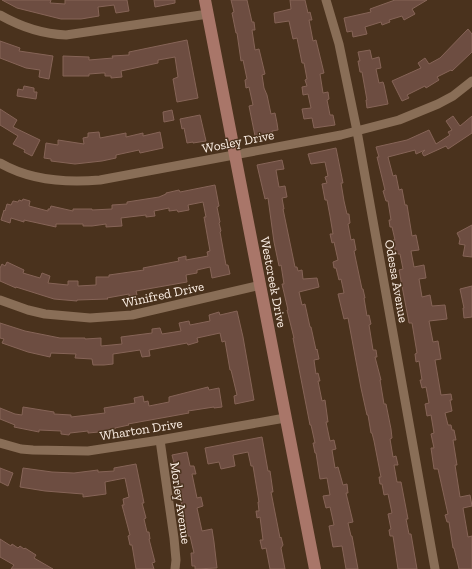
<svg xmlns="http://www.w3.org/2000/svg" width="472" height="569" font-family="'Zilla Slab',serif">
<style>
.building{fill:#6d4d41;stroke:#866457}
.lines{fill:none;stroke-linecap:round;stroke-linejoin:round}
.street{stroke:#896e57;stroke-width:9}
.secondary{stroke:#a97669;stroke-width:12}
.labels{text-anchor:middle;stroke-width:3;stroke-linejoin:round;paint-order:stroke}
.street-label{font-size:13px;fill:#fef1e7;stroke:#4a321d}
</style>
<rect width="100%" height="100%" fill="#4a321d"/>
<!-- building -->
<path class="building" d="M2,0H51L50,3L65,4V0H127L129,11L116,13L114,5L98,7L99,16L81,19H61L17,8Z
M154,0H175V3L155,7Z
M231,0H247L252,22H254L255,30H252L255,50L259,49L265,74L262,75L264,88L267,95L271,114L275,113L277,123L278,130L272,131L273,137L256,141L249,106L253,105L249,87L246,88L245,80L247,79L243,60L241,61L237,33H236L232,13L234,12Z
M290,0H305L308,13L310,12L312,20H309L313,41L316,40L324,73L320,74L323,93L328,92L329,99L327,100L330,115H333L335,125L314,128L312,118L304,119L302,109L311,108L308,94L303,95L302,87L307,86L305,80L307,79L304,63H302L297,38L293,39L289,21L275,23L274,13L291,9Z
M395,0H427L412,9L415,14L404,20L402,16L389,20L390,22L382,25L381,22L365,27L367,34L353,37L352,31L347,32L344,18L371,12L370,9Z
M468,29L472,34V52L452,71L451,70L437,77L439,80L426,88L425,86L407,95L409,98L402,101L392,81L421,68L418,63L425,58L429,64L440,58Z
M187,40L198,98L177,102L173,79L178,77L175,57L158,60V63L121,71L122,77L111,78V76H105V73H102L89,74V76H63V56L89,57V60L113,58L112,56L129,55V52Z
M0,41L20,48L19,51L53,56L49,79L39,77L40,70L26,68L0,58Z
M370,50L372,59L379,57L381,68L376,69L379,83L383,82L384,85L388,104L367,108L366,100H367L362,72H360L358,61H360L358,52Z
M24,86L34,88V92H37L36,99L17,96L18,89L23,90Z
M0,109L17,120L13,127L40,140L32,156L24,152L25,150L13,144L18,136L0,125Z
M172,110L174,120L164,122L163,112Z
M200,115L206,141L193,143V142L187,143L184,128L182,129L180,119Z
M453,116L460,126L472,116V133L448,149L446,146L424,156L422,153L425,150L416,154L415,150L388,157L393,176L396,175L399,190L402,189L405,205H407L412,236L416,235L419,250L411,251L414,267L424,265L426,278L419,279L422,297L430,295L432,306L445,305L447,319L429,321L433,342L438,341L441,359L435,360L441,395L451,394L452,400H450L452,411L445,413L448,425H451L452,430H454L456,440H453L457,465H455L460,497L470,495L472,506L463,508L468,537L472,536V569H459L454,548H453L449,522H447L445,515L448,514L438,469H434L431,448H434L431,434L434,433L431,415L427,416L425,404L429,403L426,387L422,388L420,380H422L419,361L416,362L415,354L417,353L412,323H409L399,270L403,269L400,254H396L393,240H395L392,227H390L389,220H391L388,201H386L383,191L385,190L377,157H379L376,147L407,140L429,130L436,144L450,135L448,132L452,130L446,121Z
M99,132L100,138L126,133V137L143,133V136L160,132L163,148L140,153L139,150L116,155V158L102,161L75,164L51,161V159L44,158L46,143L58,145V140L84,144L83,138L88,137V133Z
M336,148L343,183H341L344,201L347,214H349L350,223L348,224L351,240L354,239L356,250L354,251L362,289H363L365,298H364L367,316L369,315L371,324L369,325L373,350H376L377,357H375L381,380H380L384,404H386L391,429L392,438L390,439L393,457L396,456L398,465H394L397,482H401L408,519H406L409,534H411L417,569H398L393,536H390L389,530L391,529L388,514L392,513L388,494L384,495L382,484H380L379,477H381L374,441L372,433H371L368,415H367L361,388L348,318L344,319L338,294L344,293L341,279L339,280L336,268H334L333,262L338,260L334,242L332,243L330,234H333L330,216L327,200H325L322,184L327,183L325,177L328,176L325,162L311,164L308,154Z
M282,160L284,169L276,170L279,187L285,186L287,197L282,198L284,209H283L295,267H297L298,271L302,270L303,279L317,278L319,287L299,292L302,305L305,304L310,327H311L316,350L317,349L319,359L314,360L316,374L318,373L320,381H318L322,401L325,400L328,422H326L330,441L334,440L336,449L332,450L335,468L338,467L343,485L347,484L348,493H346L353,522L348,523L351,536H352L358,569H346L342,546L333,547L329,526L334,525L330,507L326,508L323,496L330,495L327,478L320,479L316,453H315L313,443H315L311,425H310L293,338H294L287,310H288L282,284H284L281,265L279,266L274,242L268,198L265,199L257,165Z
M215,185L219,206L217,207L220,222L219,223L221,231L220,232L226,265H228L230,274L212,278L210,267L197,270V273L186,275L187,282L136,291L137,295L129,296V294L107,298L108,299L77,300V301L54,299L16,287V288L0,281V268L2,264L5,266L7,262L24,270L23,273L40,278L42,273L50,276L48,283L68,285V281H78V286L96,285V277H109V275L144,270L143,268L179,261L178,258L186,256V260L208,256L207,252L210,251L204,217H206L203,202L188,205L189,210L178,212L177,210L169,211V208L154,211L155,216L146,217V215L121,218L122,226L106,227V224L92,226H83V224H56V227L24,220V222L11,218L10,223L1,220L4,210L5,211L7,204L11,205L13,201L18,202L19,200L22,201L23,199L30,201L29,206L48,211V209H50L51,206L73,211V209H92V210L112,209V205L127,204V202L159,197L166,194V193L179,190L180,192Z
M472,225V257L463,256L465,245L459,244L460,239L457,233Z
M472,286V317L464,318L463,308H464L460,289Z
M237,311L243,337L254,400L235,404L234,396L237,395L231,370H230L225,341L222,342L220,333L197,338L198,342L188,345L187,343L149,350L150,356L142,357L140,350L113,354V364L104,365H93L92,359L75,358L76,354L51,353L50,357L28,352L2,343L4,339L0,338V323L25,331L60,338H85V339L101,338V346L122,344L121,337L152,333V329L160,328L162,334L181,331L179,323L189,321L190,325L210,321L209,315L219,312L220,315Z
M208,387L209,390L219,388L222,407L214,408V407L188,411L189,413L128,424L129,425L115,428V429L99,432L88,433V431L70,433L69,435L61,434V431L39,430V432L14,427L15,425L0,419V408L15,414L22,415L23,407L54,412V414L71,415V417L105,413L104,408L135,403L134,398L143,396L144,402L148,401L149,406L169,402V397Z
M262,437L268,471H270L273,492H271L280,538L281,537L283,545L281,548L285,569H270L266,548L262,549L260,540H263L260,517L257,518L256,511H259L258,502H259L253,466H251L248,452L233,455L235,466L221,469L219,462L208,464L205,448Z
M187,452L190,466H194L196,474H192L197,498L201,497L203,506L197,508L202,531L212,529L214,542L217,568L195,569V566H192L191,553H194L190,536H188L181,501L183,500L172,455Z
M136,464L144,503H142L146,518L144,519L147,532H149L150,539H149L155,562L152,563L154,569H136L132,545H130L128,536L130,535L122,505H124L123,499L129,497L125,478L105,482L106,494L83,497V494L45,491L20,487L23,468L52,472L74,473L98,470V472L114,471V468Z
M0,468L13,473L8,486L0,482Z
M0,539L11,546L12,544L18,548L20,546L24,549L25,548L36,555L34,558L53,569H11L14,565L0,557Z"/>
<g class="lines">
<!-- street -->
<path class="street" d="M326,0L339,44L357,131L435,569
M0,15C21,27 42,34 66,35L208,14
M0,163C31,181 66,183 100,180L341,135L399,120L438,104L453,96L472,81
M0,300L28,310L45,314L90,318L132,315L261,285
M160,440L174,538L176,560L175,569
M0,443L21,449L33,450L88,451L160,440L285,418"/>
<!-- secondary -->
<path class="secondary" d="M205,0L315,569"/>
</g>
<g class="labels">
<!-- street labels -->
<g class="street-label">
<text transform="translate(238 141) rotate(-11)" y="5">Wosley Drive</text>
<text transform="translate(397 281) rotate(80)" y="5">Odessa Avenue</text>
<text transform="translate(274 282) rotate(79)" y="5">Westcreek Drive</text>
<text transform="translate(163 294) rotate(-12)" y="5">Winifred Drive</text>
<text transform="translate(141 429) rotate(-9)" y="5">Wharton Drive</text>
<text transform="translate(181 503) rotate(82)" y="5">Morley Avenue</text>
</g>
</g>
</svg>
